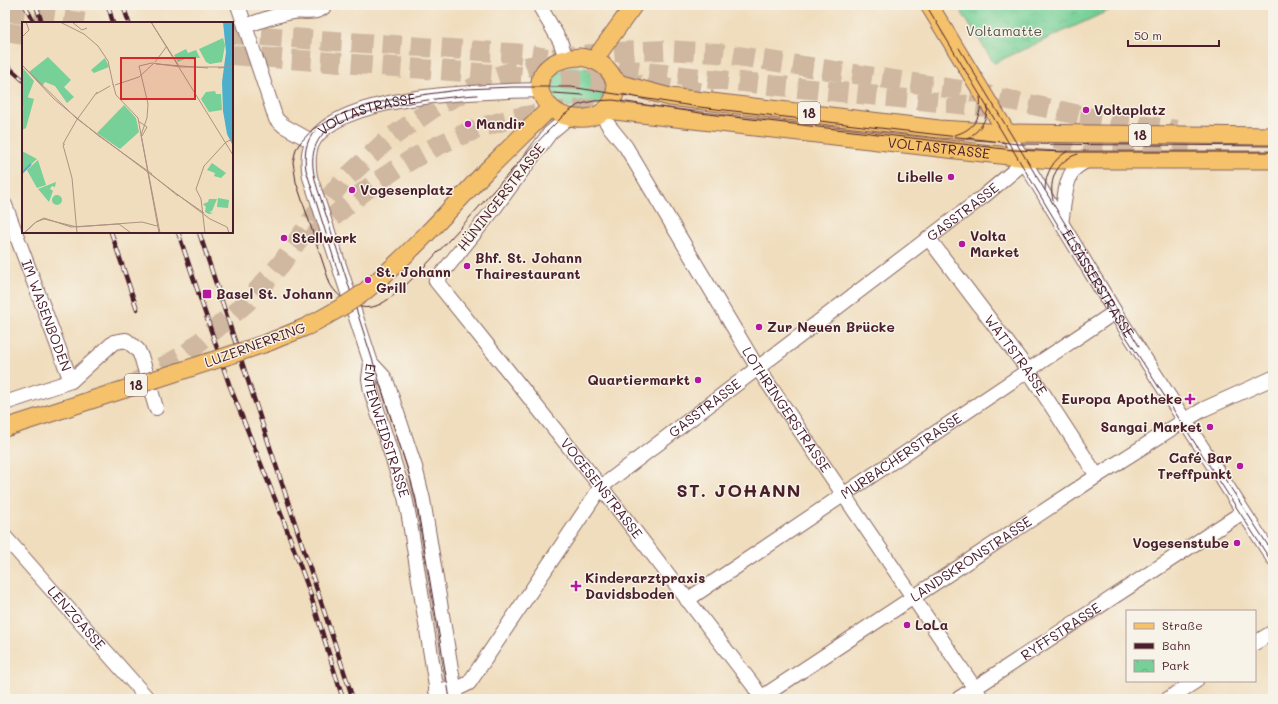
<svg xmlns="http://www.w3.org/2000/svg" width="1278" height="704" font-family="Mali,sans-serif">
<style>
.grass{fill:#76d097;stroke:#607861}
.park{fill:url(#park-crowns);stroke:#607861}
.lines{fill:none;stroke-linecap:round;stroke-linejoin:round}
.highway-tunnel{stroke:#cfb7a0;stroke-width:20;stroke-dasharray:20 10;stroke-linecap:butt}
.minor-casing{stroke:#84625e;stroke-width:16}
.major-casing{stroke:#84625e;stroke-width:19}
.minor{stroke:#fff;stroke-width:14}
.major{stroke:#f5c16b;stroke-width:17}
.tram{stroke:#4a1f2b;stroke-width:1}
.rail-casing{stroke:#4a1f2b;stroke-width:4.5}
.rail{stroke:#f7f3e8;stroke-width:3;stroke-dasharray:9;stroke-linecap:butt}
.major-bridge-casing{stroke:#84625e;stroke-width:19;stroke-linecap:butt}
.major-bridge{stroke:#f5c16b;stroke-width:17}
.poi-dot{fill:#b5179e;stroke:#f7f3e8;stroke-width:1.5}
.labels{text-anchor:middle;stroke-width:3;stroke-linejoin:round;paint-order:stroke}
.shield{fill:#f7f3e8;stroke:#7e5f64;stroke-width:1}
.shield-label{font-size:13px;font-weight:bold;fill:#4a1f2b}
.park-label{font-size:14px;fill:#57544b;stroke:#f7f3e8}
.poi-label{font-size:14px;font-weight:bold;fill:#4a1f2b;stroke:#f7f3e8;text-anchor:start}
.street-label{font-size:14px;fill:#4a1f2b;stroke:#f7f3e8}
.district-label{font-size:18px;font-weight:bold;letter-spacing:1px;fill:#4a1f2b;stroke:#f7f3e8}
.inset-river{fill:none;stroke:#4cafcb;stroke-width:2}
.inset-road{fill:none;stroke:#ae9183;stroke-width:1}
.view{fill:#d62828;fill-opacity:0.15;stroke:#d62828;stroke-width:2}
.inset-edge{fill:none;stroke:#4a1f2b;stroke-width:2}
</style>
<defs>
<pattern id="park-crowns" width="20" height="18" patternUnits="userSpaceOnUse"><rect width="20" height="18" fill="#76d097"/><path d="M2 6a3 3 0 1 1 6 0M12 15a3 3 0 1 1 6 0" fill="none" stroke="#68b282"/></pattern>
</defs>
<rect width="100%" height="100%" fill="#f7f3e8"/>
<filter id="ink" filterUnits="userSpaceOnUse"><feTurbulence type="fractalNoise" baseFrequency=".025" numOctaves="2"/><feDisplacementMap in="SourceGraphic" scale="8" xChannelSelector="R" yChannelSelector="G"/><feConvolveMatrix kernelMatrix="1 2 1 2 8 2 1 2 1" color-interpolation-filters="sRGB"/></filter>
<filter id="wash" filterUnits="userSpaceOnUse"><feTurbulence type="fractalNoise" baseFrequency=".012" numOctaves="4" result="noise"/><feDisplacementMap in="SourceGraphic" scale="16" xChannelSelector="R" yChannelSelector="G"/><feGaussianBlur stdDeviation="0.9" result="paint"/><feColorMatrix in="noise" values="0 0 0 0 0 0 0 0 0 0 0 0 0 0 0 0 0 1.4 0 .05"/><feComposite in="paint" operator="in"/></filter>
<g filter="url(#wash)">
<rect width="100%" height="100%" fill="#f0ddbd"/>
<!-- grass -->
<path class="grass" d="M577,67C591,68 612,76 605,94C602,100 599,104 592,106C581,109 563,108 554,99C550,96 549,90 550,85C551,71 565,68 577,67Z"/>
<!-- park -->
<path class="park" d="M957,5H1121L994,63Z"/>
</g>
<g filter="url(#ink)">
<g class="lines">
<!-- highway-tunnel -->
<path class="highway-tunnel" d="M5,10L16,13L87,23
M5,32L23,35
M232,34L525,54L547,58
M232,55L587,81L658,86L713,94
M589,64L653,73L997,108
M1080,117L1177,130
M812,126L911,134L924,132
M1054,139L1189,154
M312,239C325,223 341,210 357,197C408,156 471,124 537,114C563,110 589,109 615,108
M136,382L186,354L246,303L281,264L319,210L343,181L386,141L435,107L492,78L558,57L617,52L665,50L718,53L973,92L1093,118"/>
<!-- minor casing -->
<g class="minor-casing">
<g id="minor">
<path d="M238,5L276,119L284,126L313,142"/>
<path d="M539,5L560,41L566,58"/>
<path d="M245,26C261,21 277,14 293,12C306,10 315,16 326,5"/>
<path id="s1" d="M601,113L609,126L626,147L757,367L982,699"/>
<path id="s2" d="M569,117L550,133L493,210L436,281L601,487L753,685L762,699"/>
<path id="s3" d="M1007,133L1115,312L1273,558"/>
<path id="s4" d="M5,205L71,381"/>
<path d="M1061,223C1064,208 1064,183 1073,171C1076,166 1083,163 1088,160"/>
<path id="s5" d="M929,239L1028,370L1097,476"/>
<path id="s6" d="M371,363L369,379L371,391L405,497L409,517L438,699"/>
<path d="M5,403L71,381L114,342L126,340L138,350L142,359L156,408"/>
<path id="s7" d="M5,537L148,699"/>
<path id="s8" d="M687,600L1115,312"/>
<path d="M1255,643L1273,632"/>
<path id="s9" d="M436,691L461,687L469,683L601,487L984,196L1021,165L1022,158"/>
<path id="s10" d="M456,699L423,500L415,467L387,383L384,377L371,363L310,177C308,165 307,153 313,141C344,92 486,92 540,90"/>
<path id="s11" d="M759,699L1097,476L1182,422L1204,409L1273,378"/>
<path id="s12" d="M958,699L1243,512"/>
<path d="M1168,699L1196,681"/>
</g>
</g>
<!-- major casing -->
<g class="major-casing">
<g id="major">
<path d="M929,5L1007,133"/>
<path d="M579,57C635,63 622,128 569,117C545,112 527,82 551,65C559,59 570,58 579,57Z"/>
<path d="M594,60L634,5"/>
<path d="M613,78L621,84L670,97L939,129L1007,133L1273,136"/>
<path id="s13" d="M606,110L1026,158L1056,160H1273"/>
<path d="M484,173L550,108"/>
<path d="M267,343L308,326"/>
</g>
</g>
<!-- minor -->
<use href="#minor" class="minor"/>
<!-- major -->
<use href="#major" class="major"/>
<!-- tram -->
<path class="tram" d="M926,5L1107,307L1273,564
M959,48L1139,346
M553,93L583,95
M315,131C305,141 304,156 306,170L339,275
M954,135C973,131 983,116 980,97
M966,139C979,132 987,121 988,106
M1273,146L1018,144L699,107L571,87H512L466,89L428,94L390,100L369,105L344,113L313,129L300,143L296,149L293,162L296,182L330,284C339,299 357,312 376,306C398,298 433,257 450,239C488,198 524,154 564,115L578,105L585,103L594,101L613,100L700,113L1013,150L1066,152H1273
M1045,190C1045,174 1053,159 1068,151
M1053,200C1048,180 1057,160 1078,154
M1217,467L1273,553
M450,699L416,499L410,477L317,187C312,169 309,151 322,135C345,108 441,97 477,95"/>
<!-- rail casing -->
<g class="rail-casing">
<path id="rail" d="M25,5L34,23
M36,5L42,23
M108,5L113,23
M123,5L129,23
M5,64L23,80
M111,232L137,309
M178,232L229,384L283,519L309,590L343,699
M199,232L353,699"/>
</g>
<!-- rail -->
<use href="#rail" class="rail"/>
<!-- major-bridge casing -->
<g class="major-bridge-casing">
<path id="major-bridge" d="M308,326C326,316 346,306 363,293C407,257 445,215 484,173
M5,428L267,343"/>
</g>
<!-- major-bridge -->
<use href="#major-bridge" class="major-bridge"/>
</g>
</g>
<!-- markers -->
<g class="poi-dot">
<circle cx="1086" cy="110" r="4"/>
<circle cx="468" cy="124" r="4"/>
<circle cx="951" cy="177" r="4"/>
<circle cx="352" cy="190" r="4"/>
<circle cx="284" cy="238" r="4"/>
<circle cx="962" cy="244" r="4"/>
<circle cx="467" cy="266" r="4"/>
<circle cx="368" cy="280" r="4"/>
<rect x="202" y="289" width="10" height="10" rx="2"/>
<circle cx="759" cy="327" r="4"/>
<circle cx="698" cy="380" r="4"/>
<path d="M1188 393h4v4h4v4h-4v4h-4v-4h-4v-4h4z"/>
<circle cx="1210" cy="427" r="4"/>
<circle cx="1240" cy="466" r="4"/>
<circle cx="1237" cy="543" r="4"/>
<path d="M574 580h4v4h4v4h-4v4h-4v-4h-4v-4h4z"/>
<circle cx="907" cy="625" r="4"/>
</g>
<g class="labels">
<!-- shield labels -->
<g class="shield">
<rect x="798" y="102" width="22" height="22" rx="3"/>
<rect x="1129" y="124" width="22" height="22" rx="3"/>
<rect x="125" y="374" width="22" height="22" rx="3"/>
</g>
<g class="shield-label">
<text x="809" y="118">18</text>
<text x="1140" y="140">18</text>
<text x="136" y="390">18</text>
</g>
<!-- park labels -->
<g class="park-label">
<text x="1004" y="36">Voltamatte</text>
</g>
<!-- poi labels -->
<g class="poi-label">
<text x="1094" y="115">Voltaplatz</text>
<text x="476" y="129">Mandir</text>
<text x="943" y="182" text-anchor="end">Libelle</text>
<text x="360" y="195">Vogesenplatz</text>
<text x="970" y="241">Volta<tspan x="970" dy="16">Market</tspan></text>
<text x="292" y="243">Stellwerk</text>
<text x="475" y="263">Bhf. St. Johann<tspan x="475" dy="16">Thairestaurant</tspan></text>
<text x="376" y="277">St. Johann<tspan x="376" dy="16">Grill</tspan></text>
<text x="216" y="299">Basel St. Johann</text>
<text x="767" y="332">Zur Neuen Brücke</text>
<text x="690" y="385" text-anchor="end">Quartiermarkt</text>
<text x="1182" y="404" text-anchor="end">Europa Apotheke</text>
<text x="1202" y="432" text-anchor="end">Sangai Market</text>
<text x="1232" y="463" text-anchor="end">Café Bar<tspan x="1232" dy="16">Treffpunkt</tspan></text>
<text x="1229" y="548" text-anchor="end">Vogesenstube</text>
<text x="585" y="583">Kinderarztpraxis<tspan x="585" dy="16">Davidsboden</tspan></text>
<text x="915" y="630">LoLa</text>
</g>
<!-- street labels -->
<g class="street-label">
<text dy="5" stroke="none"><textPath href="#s10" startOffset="645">VOLTASTRASSE</textPath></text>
<text dy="5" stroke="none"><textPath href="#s13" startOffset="335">VOLTASTRASSE</textPath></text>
<text transform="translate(501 197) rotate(-52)" y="5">HÜNINGERSTRASSE</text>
<text dy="5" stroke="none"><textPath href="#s9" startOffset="725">GASSTRASSE</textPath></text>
<text dy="5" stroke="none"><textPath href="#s3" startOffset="176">ELSÄSSERSTRASSE</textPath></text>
<text dy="5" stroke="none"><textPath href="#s4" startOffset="118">IM WASENBODEN</textPath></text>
<text transform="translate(255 345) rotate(-20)" y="5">LUZERNERRING</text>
<text dy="5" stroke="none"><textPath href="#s5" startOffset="145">WATTSTRASSE</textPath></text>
<text dy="5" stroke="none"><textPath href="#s9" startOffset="401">GASSTRASSE</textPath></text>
<text dy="5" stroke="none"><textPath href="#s1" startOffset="350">LOTHRINGERSTRASSE</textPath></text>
<text dy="5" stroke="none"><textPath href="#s6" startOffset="70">ENTENWEIDSTRASSE</textPath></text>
<text dy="5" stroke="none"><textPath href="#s8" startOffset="258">MURBACHERSTRASSE</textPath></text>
<text dy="5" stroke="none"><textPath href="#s2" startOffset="477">VOGESENSTRASSE</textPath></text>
<text dy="5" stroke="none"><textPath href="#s11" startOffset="254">LANDSKRONSTRASSE</textPath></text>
<text dy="5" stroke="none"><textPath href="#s7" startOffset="108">LENZGASSE</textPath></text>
<text dy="5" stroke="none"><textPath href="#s12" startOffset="123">RYFFSTRASSE</textPath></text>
</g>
<!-- district labels -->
<g class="district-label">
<text x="739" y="497">ST. JOHANN</text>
</g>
</g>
<!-- overview -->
<g transform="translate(22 22)">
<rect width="211" height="211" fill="#f0ddbd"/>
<path d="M0,129L15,137L0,150ZM30 178a5 5 0 1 1 10 0a5 5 0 1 1-10 0Z" fill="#76d097"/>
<path d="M5,75L12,77L4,106L0,108V91Z" fill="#76d097"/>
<path d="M201,16L203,23L200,40L188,42L184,40L177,27ZM164,27L166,31L174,28L178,36L167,35L156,40L152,33ZM83,36L87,45L72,51L69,48ZM193,69L194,72H199L200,88L187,90L179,77L184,70ZM102,83L114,96L117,110L98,127L75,111ZM190,141L204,151L199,156L192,154L193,151L185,148ZM196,176L207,178L206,186L195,185Z" fill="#76d097"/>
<path d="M26,35L49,58L42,65L52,75L45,81L33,64L23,60L20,64L7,50ZM0,45L12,59L0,90ZM16,138L24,163L15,166L5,148ZM34,160L33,165L30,164L28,167L31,169L27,180L16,167ZM187,177H195L190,189L187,190L191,191L187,192L183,190L184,185L181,182L186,180Z" fill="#76d097"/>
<path d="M201,0H211V124L205,112L201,89L200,60L204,30Z" fill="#4cafcb"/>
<path class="inset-river" d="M0,151L9,142"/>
<path class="inset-road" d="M38,0L62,12L76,24L86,39L91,62M50,0L60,8L65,6M129,0L157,44M129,0L211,133M0,15L7,8L4,0M133,40L145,24M134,42L186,46M0,43L32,77L78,115M0,43L54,96L188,197L205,205L207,211M196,46L211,45M93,63L117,55L131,42M92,65L91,62L94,73L116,96L137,211M74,72L88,64M116,99L125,105L120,114M77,114L130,152M41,122L54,99L75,70M43,122L41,123L50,156L55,211M129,152L156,174M156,173L182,191M54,205L120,200L135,204M2,211L14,200L22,197L55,205M2,211L14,200L22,196L49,205L97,202L109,211M138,211L119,113L125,96L126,82L117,44L130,41L159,45H211M183,211L179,177L174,167L182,144L204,120L211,117"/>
<path class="view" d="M99,36H173V77H99Z"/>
<rect width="211" height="211" class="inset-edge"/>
</g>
<!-- margin -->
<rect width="1278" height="704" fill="none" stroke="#f7f3e8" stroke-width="20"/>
<!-- legend -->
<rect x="1126" y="610" width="130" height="72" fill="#f7f3e8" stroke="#b29e9c"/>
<rect x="1134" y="623" width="20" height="6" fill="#f5c16b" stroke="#b29e9c"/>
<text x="1162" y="630" font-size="12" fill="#4a1f2b">Straße</text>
<rect x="1134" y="643" width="20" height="6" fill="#4a1f2b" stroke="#b29e9c"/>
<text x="1162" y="650" font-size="12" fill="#4a1f2b">Bahn</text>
<rect x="1134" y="660" width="20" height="12" fill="url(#park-crowns)" stroke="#b29e9c"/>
<text x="1162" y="670" font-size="12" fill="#4a1f2b">Park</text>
<!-- scale -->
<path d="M1128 40v6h91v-6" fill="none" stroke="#4a1f2b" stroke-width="2"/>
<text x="1134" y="40" font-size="12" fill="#4a1f2b" stroke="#f7f3e8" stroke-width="3" paint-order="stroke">50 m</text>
</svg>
